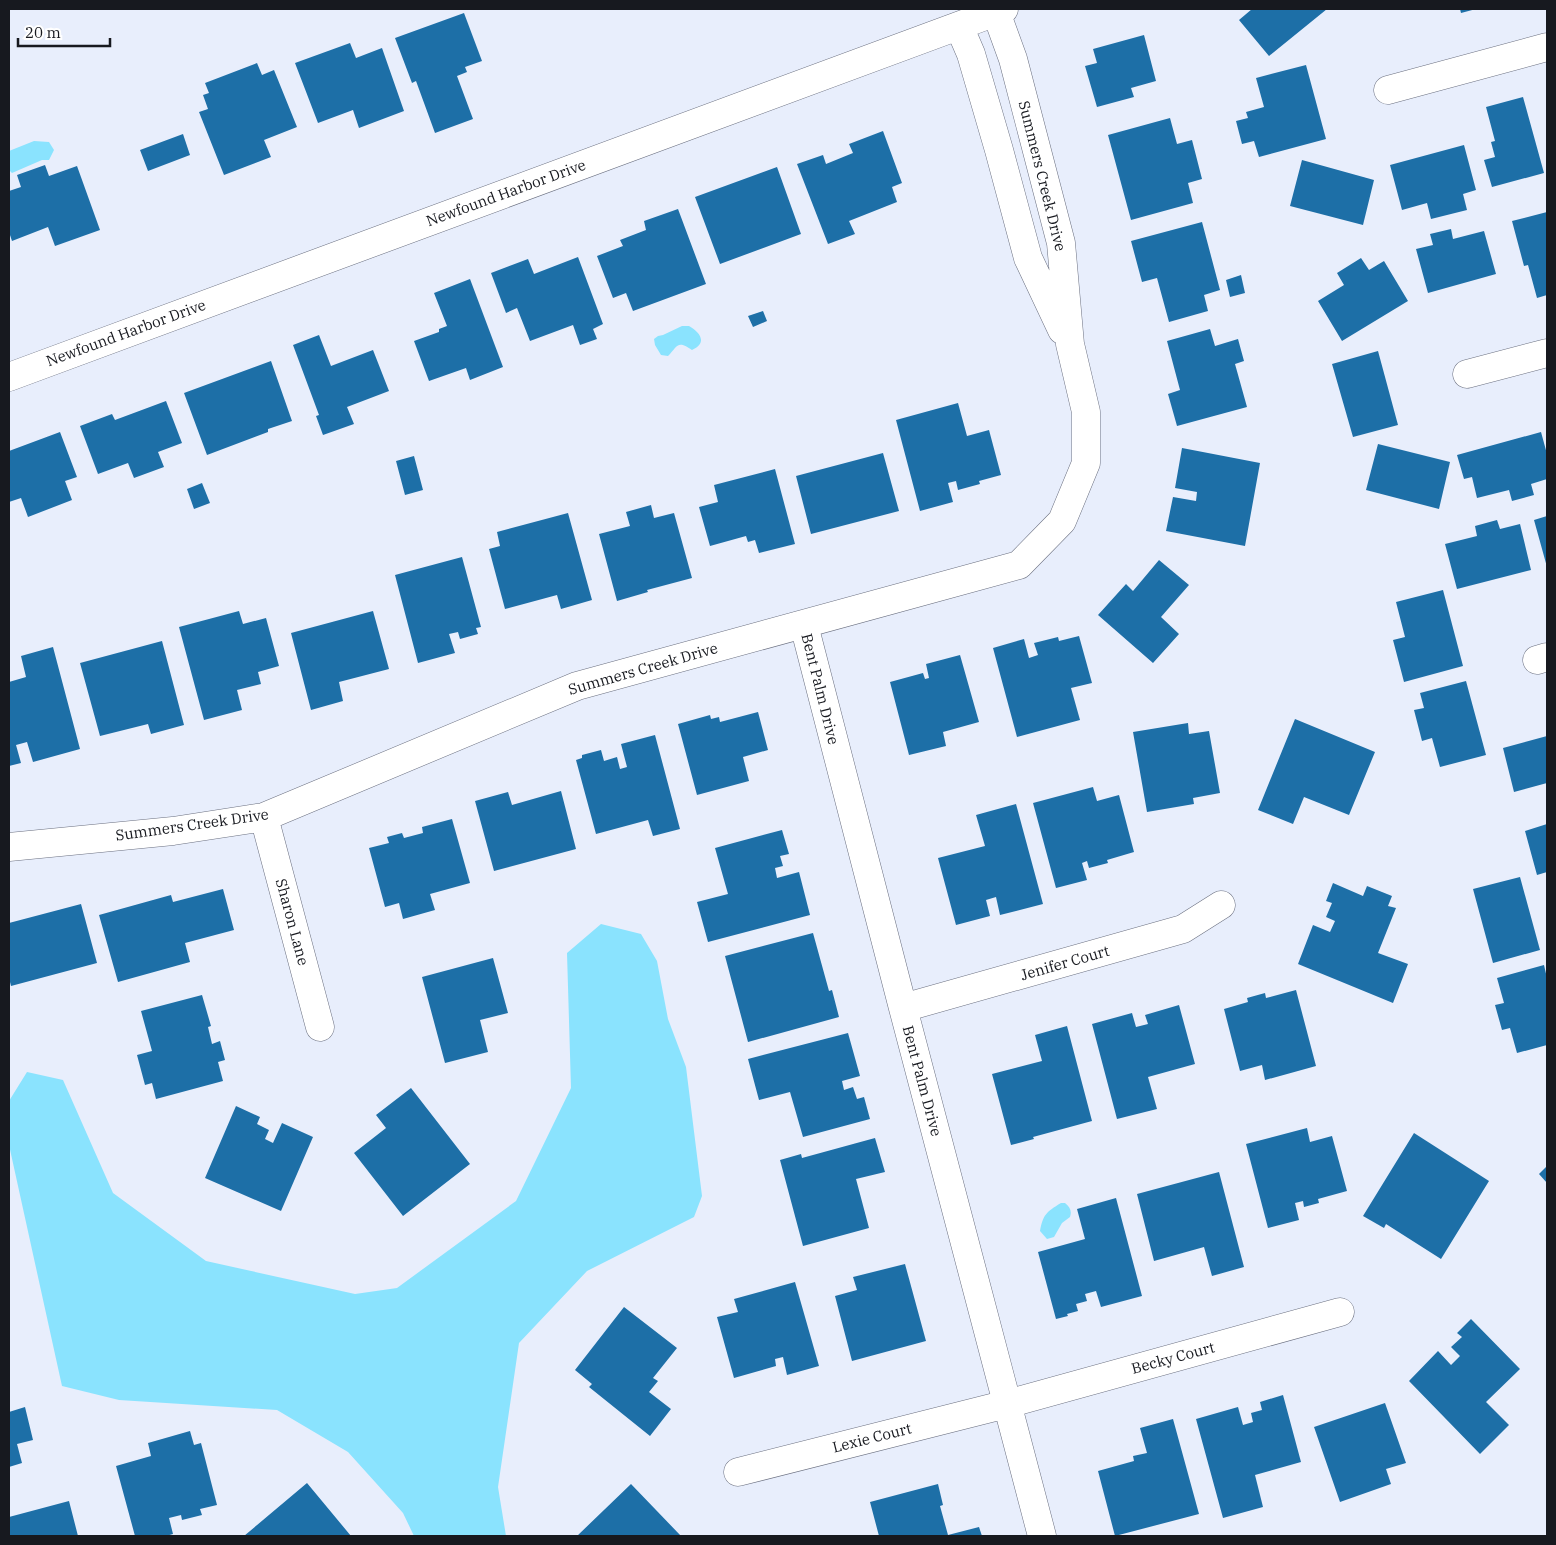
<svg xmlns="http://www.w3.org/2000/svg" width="1556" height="1545" font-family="'IBM Plex Serif',serif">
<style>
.water{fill:#8ae3fe}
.building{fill:#1d6fa7}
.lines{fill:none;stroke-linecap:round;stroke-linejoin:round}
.minor-casing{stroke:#6b7080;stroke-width:29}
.minor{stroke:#fff;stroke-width:28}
.labels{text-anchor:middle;stroke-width:4.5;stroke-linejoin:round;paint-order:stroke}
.street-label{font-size:15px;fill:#17191f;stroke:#fff}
</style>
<rect width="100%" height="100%" fill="#e8eefc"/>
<!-- water -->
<path class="water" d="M34,141L49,142L54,150L49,160H42L12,173L9,170V151Z
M682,326H689C700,332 708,343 692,350C677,339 677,347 668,356L661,355L655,345L654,339L658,336L663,335Z
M601,924L641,934L657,961L668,1019L686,1067L702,1196L694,1217L587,1271L519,1343L498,1487L506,1536H414L403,1513L348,1452L277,1410L119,1400L62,1386L9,1145V1101L27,1072L63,1080L113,1193L206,1261L355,1294L397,1288L516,1201L571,1088L567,953Z
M1061,1203H1065C1070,1207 1072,1211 1070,1217L1062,1223L1054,1237L1047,1239L1040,1231C1043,1215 1046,1212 1061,1203Z"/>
<!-- building -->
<path class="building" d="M1252,9H1327L1269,56L1239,20Z
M1460,9H1476L1461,13Z
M464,13L482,61L465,67L467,72L457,76L473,119L435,133L416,81L412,83L395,38Z
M1144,35L1156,81L1131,88L1134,97L1097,107L1085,66L1097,63L1093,49Z
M350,43L356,58L382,48L404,111L359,128L353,110L318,123L295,63Z
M257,63L262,75L274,70L297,127L264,140L271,157L224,175L199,112L208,109L203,95L209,93L205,83Z
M1306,65L1326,139L1259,157L1254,141L1242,144L1236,121L1248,118L1246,112L1264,107L1256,78Z
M1523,97L1544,173L1492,187L1484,160L1495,157L1491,142L1495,141L1486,107Z
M1170,118L1177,144L1192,140L1202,179L1188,183L1193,203L1131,220L1108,135Z
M883,131L902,183L892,187L897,202L849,221L855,234L828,244L797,164L823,155L826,164L853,153L849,144Z
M183,134L190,155L148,171L140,150Z
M1464,145L1476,190L1463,194L1467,210L1431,219L1427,203L1402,210L1390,165Z
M1302,160L1374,180L1363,225L1290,206Z
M45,165L49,176L77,166L100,230L55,246L48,227L12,241L9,232V191L21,187L17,175Z
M777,167L801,234L720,264L695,197Z
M678,209L706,284L633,311L626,293L613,298L597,256L623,246L620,240L646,230L644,221Z
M1547,212V295L1537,298L1528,265L1524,266L1512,221Z
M1202,222L1220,290L1204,295L1208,311L1169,322L1157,278L1142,282L1131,241Z
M1451,229L1453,239L1484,231L1496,274L1428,293L1416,249L1433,245L1430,234Z
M578,257L603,324L593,329L597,339L580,345L573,325L530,341L517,308L506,313L491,273L528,259L534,274Z
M1361,258L1369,270L1384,261L1408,301L1342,341L1318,301L1344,285L1337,273Z
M1241,275L1245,293L1230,297L1226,280Z
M470,279L503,367L470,380L466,368L429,381L414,341L439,332V329L447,326L434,293Z
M763,311L767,321L753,327L748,316Z
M1210,329L1215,346L1238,339L1244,361L1235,364L1247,407L1177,426L1168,394L1180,390L1167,341Z
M319,335L331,366L373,350L389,391L347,407L354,424L323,435L316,416L319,415L293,345Z
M1378,351L1398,425L1353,437L1332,364Z
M271,361L292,421L268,429V432L207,455L184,393Z
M166,401L182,443L158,452L164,467L134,478L128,463L98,474L80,426L112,414L115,420Z
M958,403L967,436L989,430L1001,475L979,481L980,484L958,490L956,481L948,483L953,502L920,511L896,420Z
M60,432L77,477L65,481L72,500L28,517L21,498L9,502V451Z
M1541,432L1547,454V479L1531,484L1534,495L1512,501L1509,490L1477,498L1472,477L1464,479L1457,455Z
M1378,444L1450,462L1439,509L1366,490Z
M1182,448L1260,463L1245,546L1166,531L1173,497L1196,501L1197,492L1175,488Z
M883,453L899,511L811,534L796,476Z
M414,456L423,490L405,495L396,461Z
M775,469L795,544L759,553L755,540L748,542L746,536L710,546L699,507L718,502L714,485Z
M202,483L210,503L194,509L187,489Z
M651,505L654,518L674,513L692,578L647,590L648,592L617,601L599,534L630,526L626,512Z
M568,513L592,600L561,609L557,595L505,609L489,549L500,546L497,532Z
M1547,516V567L1534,520Z
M1497,520L1500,529L1520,524L1531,570L1457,589L1445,544L1477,536L1475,526Z
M462,557L481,627L476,628L478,634L460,639L458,632L449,634L455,653L418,663L395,575Z
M1159,560L1189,585L1161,617L1179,634L1153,663L1098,615L1126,584L1133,591Z
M1443,590L1463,666L1404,682L1393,640L1405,637L1396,602Z
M239,611L243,624L266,618L279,666L258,672L261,684L237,690L242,710L204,720L179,627Z
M373,611L389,669L339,682L343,701L311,710L291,633Z
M1079,636L1092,683L1071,688L1080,720L1017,737L993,648L1024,639L1029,658L1038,655L1034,643L1058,637L1059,641Z
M162,641L184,725L151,734L148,724L100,736L80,663Z
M53,647L80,749L33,762L27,742L16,745L21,763L9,766V682L26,677L21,656Z
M960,655L979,722L943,732L946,746L909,755L890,682L923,673L925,679L929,678L926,664Z
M1466,681L1486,755L1440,767L1432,738L1422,741L1414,710L1424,708L1420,693Z
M758,712L768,750L743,757L749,781L697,795L678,724L710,715L711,719L719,717L720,722Z
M1295,719L1375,752L1349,815L1304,797L1293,824L1258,810Z
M1188,723L1189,734L1209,731L1220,793L1193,798L1194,804L1147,812L1133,732Z
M655,735L680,829L653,836L648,820L596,834L576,760L582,758V755L601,750L604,761L617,757L620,769L627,767L621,744Z
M1547,736V783L1514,792L1503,748Z
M1093,787L1097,801L1119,795L1134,852L1107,860L1108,863L1089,868L1087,861L1082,863L1087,880L1056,888L1033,803Z
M561,791L576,849L494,871L475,801L508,792L512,805Z
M1016,804L1043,904L1000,915L996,897L986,900L990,916L956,925L938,858L985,846L976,815Z
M452,819L470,883L430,894L435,910L403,919L399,903L385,907L369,848L389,843L387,837L402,833L404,838L423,833L422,827Z
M1547,824V872L1537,875L1525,831Z
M782,830L789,854L780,856L783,866L775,868L777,878L799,872L810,915L708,942L697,902L728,894L715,848Z
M1520,877L1540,950L1493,963L1473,889Z
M1333,883L1363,896L1367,886L1392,896L1388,906L1396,908L1378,953L1408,964L1393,1003L1298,964L1313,925L1330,932L1335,921L1326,917L1332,903L1326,901Z
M223,889L234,930L185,943L190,962L118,982L99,915L171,895L173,902Z
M81,904L97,963L11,986L9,978V923Z
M813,933L829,991L832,990L839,1017L748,1042L725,956Z
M493,958L508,1013L480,1020L488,1052L445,1063L422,977Z
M1544,965L1547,978V1045L1517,1053L1510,1028L1502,1030L1495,1005L1504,1003L1497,978Z
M1296,990L1316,1066L1265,1080L1262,1065L1240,1071L1224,1009L1248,1002L1247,998L1265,993L1266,998Z
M202,995L211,1026L208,1027L212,1044L220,1041L225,1060L218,1062L223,1081L156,1099L152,1083L145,1085L137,1055L152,1051L141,1011Z
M1179,1005L1195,1064L1148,1077L1157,1109L1117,1119L1092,1024L1132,1013L1136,1027L1148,1024L1145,1015Z
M1067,1026L1092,1121L1033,1137L1034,1139L1011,1145L992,1074L1042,1061L1035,1035Z
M848,1033L860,1076L842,1081L844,1090L853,1087L857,1099L864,1097L870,1119L803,1137L790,1092L759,1100L748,1059Z
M411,1088L470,1164L403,1216L354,1153L386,1128L376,1115Z
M236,1106L260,1117L257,1124L269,1130L265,1139L273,1143L282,1123L313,1137L281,1211L205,1178Z
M1307,1128L1310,1142L1332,1136L1347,1191L1318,1199L1319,1203L1304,1207L1303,1201L1295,1203L1299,1220L1268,1228L1246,1144Z
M1414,1133L1489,1181L1441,1259L1386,1224L1384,1228L1363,1216Z
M875,1138L885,1172L856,1179L869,1228L803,1246L780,1160L801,1154L802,1158Z
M1547,1166V1183L1539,1174Z
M1219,1172L1244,1267L1212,1276L1204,1247L1154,1261L1137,1194Z
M1116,1198L1142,1296L1101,1307L1096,1291L1085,1294L1087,1301L1076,1304L1078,1311L1067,1314L1068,1316L1056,1319L1038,1252L1085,1239L1077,1209Z
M905,1264L926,1341L852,1361L835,1296L857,1290L853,1277Z
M795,1282L819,1366L787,1375L783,1357L775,1359L776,1366L734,1378L717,1317L738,1312L734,1299Z
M624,1307L677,1348L653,1378L658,1381L649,1392L671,1409L650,1436L589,1387L592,1384L575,1370Z
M1471,1319L1520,1369L1486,1402L1509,1425L1480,1454L1409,1381L1438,1351L1451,1365L1460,1356L1451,1347L1462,1337L1457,1333Z
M1283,1395L1301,1462L1255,1475L1263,1507L1223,1518L1196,1419L1238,1407L1243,1425L1253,1422L1251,1413L1262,1410L1260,1402Z
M1385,1403L1406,1463L1386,1469L1391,1484L1340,1502L1314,1427Z
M25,1407L33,1440L17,1444L22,1463L9,1467V1412Z
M1173,1419L1199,1514L1115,1536L1098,1471L1134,1461L1133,1456L1147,1453L1140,1428Z
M190,1431L194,1445L201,1443L217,1505L200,1509L202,1515L182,1520L181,1515L169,1518L173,1534L166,1536H135L116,1466L151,1456L148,1443Z
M307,1483L351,1536H244Z
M631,1484L681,1536H577Z
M938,1484L943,1505L940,1506L948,1535L979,1527L982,1536H879L870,1502Z
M69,1501L78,1536H9V1517Z"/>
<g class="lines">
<!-- minor casing -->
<g class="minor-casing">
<path id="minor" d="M959,26L971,54L999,150L1028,258L1062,330
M1388,90L1547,47
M1467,374L1547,353
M9,377L1004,9
M804,625L903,1008L1042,1536
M1537,660L1547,657
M264,817L320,1027
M9,847L173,831L264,817L577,686L1019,565L1062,521L1086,463V412L1070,344L1061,243L1013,59L996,12
M903,1008L1183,929L1221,905
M738,1472L1007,1404L1340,1312"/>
</g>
<!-- minor -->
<use href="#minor" class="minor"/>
</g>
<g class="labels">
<!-- street labels -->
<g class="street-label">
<text transform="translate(1042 176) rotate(76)" y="5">Summers Creek Drive</text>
<text transform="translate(506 193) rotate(-20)" y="5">Newfound Harbor Drive</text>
<text transform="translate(126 333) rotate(-20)" y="5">Newfound Harbor Drive</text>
<text transform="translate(643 669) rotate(-16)" y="5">Summers Creek Drive</text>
<text transform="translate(820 689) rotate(76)" y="5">Bent Palm Drive</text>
<text transform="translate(192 825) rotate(-8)" y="5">Summers Creek Drive</text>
<text transform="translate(292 922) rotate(75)" y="5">Sharon Lane</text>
<text transform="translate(1065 963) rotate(-16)" y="5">Jenifer Court</text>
<text transform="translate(922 1081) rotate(75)" y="5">Bent Palm Drive</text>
<text transform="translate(1173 1358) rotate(-15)" y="5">Becky Court</text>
<text transform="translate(872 1438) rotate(-14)" y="5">Lexie Court</text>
</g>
</g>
<!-- border -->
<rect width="1556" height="1545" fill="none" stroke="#17191f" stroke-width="20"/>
<!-- scale -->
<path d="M18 38v8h92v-8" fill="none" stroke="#17191f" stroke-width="2.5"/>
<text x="25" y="38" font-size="15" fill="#17191f" stroke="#ffffff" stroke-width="4" paint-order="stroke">20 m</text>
</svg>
